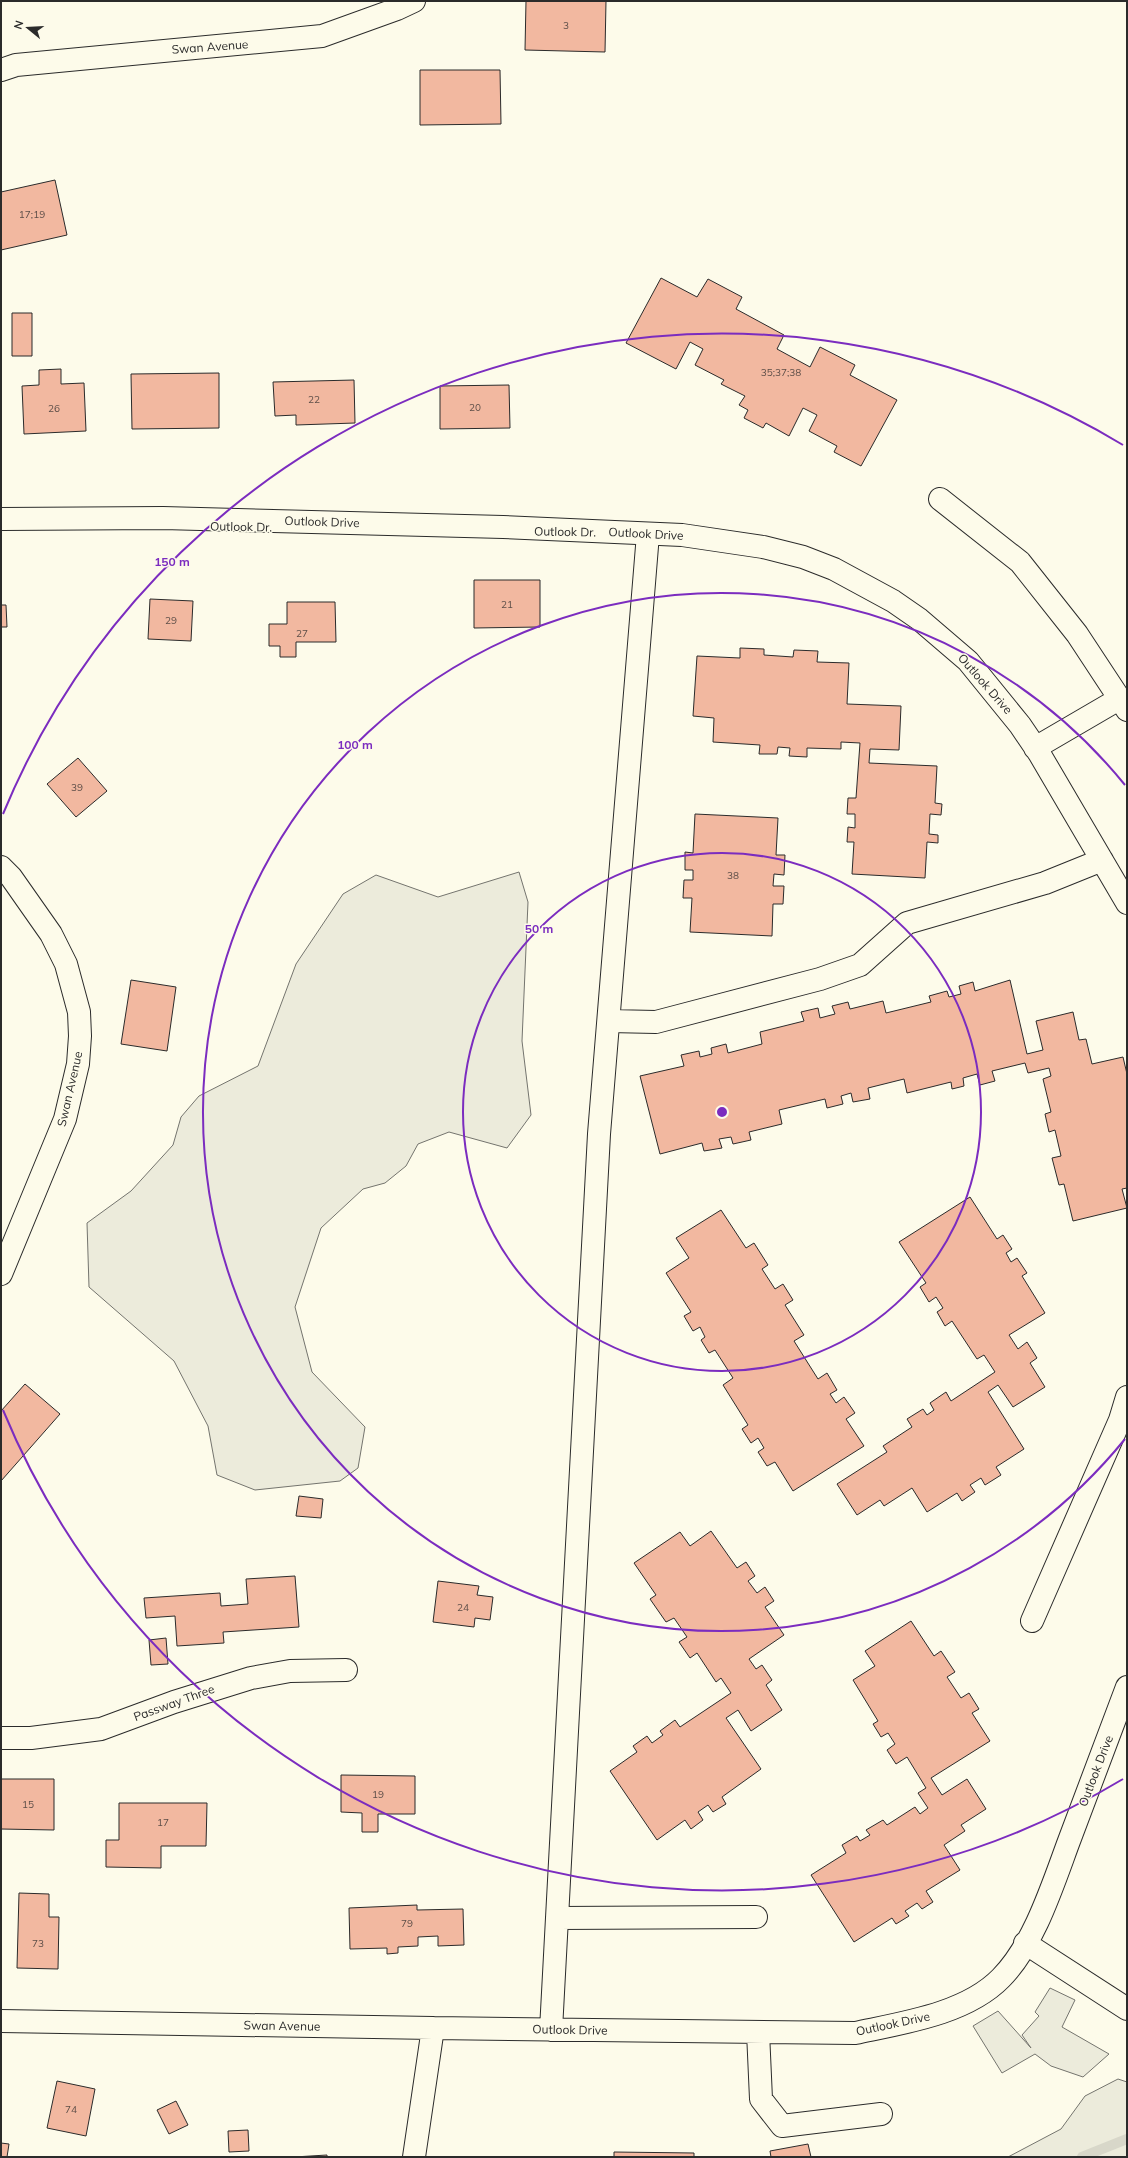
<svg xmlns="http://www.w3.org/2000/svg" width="1128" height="2158" font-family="Mulish,sans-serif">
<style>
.green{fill:#ecebdb;stroke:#74746e}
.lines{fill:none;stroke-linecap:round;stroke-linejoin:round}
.stream{stroke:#d8d7c9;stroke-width:10}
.building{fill:#f2b8a0;stroke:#2b2b2b}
.minor-casing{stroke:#2b2b2b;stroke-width:24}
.minor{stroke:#fdfbea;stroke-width:22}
.ring{fill:none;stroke:#7b2cbf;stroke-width:2}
.labels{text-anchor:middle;stroke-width:3;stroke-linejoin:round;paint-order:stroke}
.number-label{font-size:10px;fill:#5d4e48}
.street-label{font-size:12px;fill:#2b2b2b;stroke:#fdfbea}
.centre{fill:#7b2cbf;stroke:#fdfbea;stroke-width:2}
.ring-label{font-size:12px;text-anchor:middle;font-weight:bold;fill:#7b2cbf;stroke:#fdfbea;stroke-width:3;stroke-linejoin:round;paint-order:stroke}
</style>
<rect width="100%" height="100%" fill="#fdfbea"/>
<!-- green -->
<path class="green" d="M519,872L528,902L522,1041L531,1115L507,1148L449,1132L418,1144L406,1166L385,1183L363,1189L321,1228L295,1307L312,1372L365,1427L358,1468L340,1481L255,1490L217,1475L208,1426L174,1361L89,1287L87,1223L131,1191L173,1145L181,1117L199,1096L258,1066L296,964L343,894L376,875L438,897Z
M1050,1988L1075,2000L1062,2027L1109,2054L1083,2077L1051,2066L1035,2054L1002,2073L973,2026L998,2011L1031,2048L1022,2035L1039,2016L1035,2012Z
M1118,2079L1127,2082V2157H1008L1061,2129L1085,2096Z"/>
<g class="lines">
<!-- stream -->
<path class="stream" d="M1082,2157L1127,2139"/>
</g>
<!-- building -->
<path class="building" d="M526,1H606L605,52L525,50Z
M420,70H500L501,124L420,125Z
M55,180L67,235L1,250V192Z
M661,278L697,297L708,279L742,297L736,309L784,335L777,349L810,367L820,347L855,365L850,375L897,400L861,466L834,452L837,446L809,431L817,415L803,408L789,436L766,423L763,428L744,418L748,410L739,405L745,396L721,384L724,380L695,365L703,349L690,342L676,369L626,343Z
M12,313H32V356H12Z
M61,369V384L84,383L86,431L24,434L22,386L39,385V370Z
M219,373V428L132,429L131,374Z
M354,380L355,423L296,425V415L275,416L273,382Z
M509,385L510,428L440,429V386Z
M474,580H540V627L474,628Z
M150,599L193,601L191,641L148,639Z
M287,602H335L336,642H296V657H280V646H269V624H287Z
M1,605H6L7,627H1Z
M740,648L764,649V655L793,657L794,650L818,651L817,662L849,663L847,704L901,706L899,750L870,749L869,763L937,766L935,803L942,804L941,815L930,814L929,834L938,835V843L927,842L925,878L852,874L854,842H847L848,827L855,828V814H847L848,798H856L860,743L841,742V749L807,748V757L789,756L790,748L778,747L777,754H759L760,745L713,742L714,718L693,716L697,656L740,658Z
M78,758L107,791L76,817L47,784Z
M695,814L778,818L776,855H785L784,875L774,874L773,886H784L783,904H773L772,936L690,932L692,898H683L684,880H693V870H685V852L693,853Z
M131,980L176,987L167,1051L121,1044Z
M1010,980L1027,1054L1043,1050L1036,1021L1073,1012L1079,1040L1086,1039L1092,1064L1123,1057L1127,1074V1188L1122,1189L1127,1208L1073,1221L1064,1184L1059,1185L1052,1158L1061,1156L1055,1130L1049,1132L1045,1114L1051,1112L1043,1079L1051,1076L1049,1068L1028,1073L1025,1063L992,1071L995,1081L980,1085L977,1074L963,1078L964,1086L952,1089L951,1082L907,1093L904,1079L868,1088L870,1099L853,1102L851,1093L841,1096L843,1104L827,1108L825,1099L779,1110L782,1124L749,1132L751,1140L733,1144L731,1137L719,1139L722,1148L704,1151L702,1143L660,1154L640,1076L684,1066L681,1055L699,1051L700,1057L712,1054L711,1048L726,1044L728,1053L762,1044L760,1032L804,1021L801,1012L818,1008L820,1018L835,1014L832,1006L848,1002L850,1009L883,1001L886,1013L931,1002L929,996L947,991L949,997L961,994L959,986L973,982L975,991Z
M970,1197L997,1239L1003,1235L1012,1249L1006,1253L1011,1262L1017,1258L1027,1273L1022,1276L1045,1313L1009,1335L1018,1349L1027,1342L1037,1358L1030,1363L1045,1387L1013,1407L998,1385L988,1392L1024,1449L996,1467L1001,1475L985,1485L981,1478L970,1485L975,1492L962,1501L957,1493L927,1512L912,1488L884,1506L880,1500L857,1515L837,1484L887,1452L883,1446L912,1427L907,1419L923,1409L927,1415L934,1410L930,1403L946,1392L951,1401L995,1372L984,1355L977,1359L952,1321L945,1326L937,1312L943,1308L936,1297L929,1302L920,1287L926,1283L899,1242Z
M721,1210L746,1248L754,1243L768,1265L762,1269L775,1289L783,1284L793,1300L785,1305L804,1335L794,1341L818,1379L827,1373L837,1390L830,1394L836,1403L844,1397L855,1413L846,1419L864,1446L793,1491L775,1462L767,1466L758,1452L764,1448L758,1438L751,1443L742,1429L748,1425L723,1385L733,1378L715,1350L709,1353L701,1340L705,1337L700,1327L693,1331L684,1316L691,1312L666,1273L689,1258L676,1238Z
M25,1384L60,1414L1,1481V1411Z
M299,1496L323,1499L321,1518L296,1516Z
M711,1531L737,1568L746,1562L755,1576L748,1581L757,1593L765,1587L774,1601L765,1607L784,1635L749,1659L756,1669L762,1665L772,1680L766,1685L782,1710L751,1731L738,1710L726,1718L761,1769L722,1797L726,1804L713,1812L708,1805L698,1812L703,1820L691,1829L685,1820L657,1840L610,1771L637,1752L633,1746L647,1736L652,1743L663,1735L660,1731L675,1720L680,1727L731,1693L721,1678L716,1682L697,1653L690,1658L679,1642L687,1637L674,1618L666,1622L650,1599L656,1595L634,1563L680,1532L690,1546Z
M295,1576L299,1627L223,1632L224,1643L177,1646L175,1616L146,1618L144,1598L220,1593L221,1606L248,1604L246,1579Z
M438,1581L479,1586L477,1595L493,1597L490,1620L475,1618L474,1627L433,1622Z
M911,1621L934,1656L941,1651L955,1672L947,1677L961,1698L969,1693L979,1709L972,1713L990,1741L931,1778L942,1795L967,1779L986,1809L961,1825L965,1831L944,1845L960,1870L926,1891L933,1902L922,1909L917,1903L905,1911L909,1916L896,1924L892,1918L854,1942L811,1875L846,1853L842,1845L857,1836L860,1841L870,1835L866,1830L883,1820L887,1825L915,1807L920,1814L928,1808L918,1793L926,1788L907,1757L896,1764L887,1750L895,1744L888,1733L881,1737L873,1724L878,1721L853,1680L875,1666L865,1651Z
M166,1638L168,1664L151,1665L149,1640Z
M341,1775L415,1776V1814H378V1832H362V1813L341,1812Z
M1,1779H54V1830L1,1829Z
M119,1803H207L206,1846H161V1868L106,1867V1840H119Z
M19,1893L49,1894V1917H59L58,1969L17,1968Z
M417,1905V1910L463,1909L464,1945L438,1946V1936L418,1937V1946L398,1947V1953L387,1954V1948L350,1949L349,1908Z
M57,2081L95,2089L86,2136L47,2128Z
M176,2101L188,2125L169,2134L157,2110Z
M248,2130L249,2151L229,2152L228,2131Z
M1,2143L9,2144L7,2157H1Z
M808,2144L811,2157H771L770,2151Z
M614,2152L694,2153V2157H614Z
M327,2155V2157H294Z"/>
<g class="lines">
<!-- minor casing -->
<g class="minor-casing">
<path id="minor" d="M1,70L16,65L322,36L397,9L414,1
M940,499L1020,562L1077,634L1127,710
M1,519L163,518L503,527L682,535L763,547L803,557L834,569L893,601L919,619L968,661L1020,725L1039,753L1127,903
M1035,748L1119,699
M1,867L11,877L51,934L66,964L79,1012L80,1036L78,1064L65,1119L1,1274
M609,1021L656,1022L820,979L860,965L907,923L1045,883L1102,860
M1120,1420L1127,1397
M1032,1621L1120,1420L1127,1423
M1,1738H31L101,1729L174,1702L251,1678L290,1671L346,1670
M557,1918L756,1917
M1025,1943L1127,2009
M1,2021L433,2028L414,2157
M433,2028L855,2033C902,2023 966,2014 1001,1978C1034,1945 1053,1884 1069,1841C1089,1789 1108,1738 1127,1687
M551,2030L599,1134L648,534
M758,2032L761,2099L782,2126L881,2114"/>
</g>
<!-- minor -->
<use href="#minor" class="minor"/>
</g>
<!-- distance rings -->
<g class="ring">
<circle cx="722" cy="1112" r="259"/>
<path d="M1125 1439A519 519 0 1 1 1125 785"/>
<path d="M1123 1779A778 778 0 0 1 3 1410M3 814A778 778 0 0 1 1123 445"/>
</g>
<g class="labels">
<!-- number labels -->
<g class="number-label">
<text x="566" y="29">3</text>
<text x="32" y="218">17;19</text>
<text x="781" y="376">35;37;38</text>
<text x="314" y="403">22</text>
<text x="475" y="411">20</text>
<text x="54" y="412">26</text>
<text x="507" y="608">21</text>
<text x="171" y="624">29</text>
<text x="302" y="637">27</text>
<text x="77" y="791">39</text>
<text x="733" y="879">38</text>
<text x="463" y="1611">24</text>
<text x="378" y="1798">19</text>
<text x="28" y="1808">15</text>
<text x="163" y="1826">17</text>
<text x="407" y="1927">79</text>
<text x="38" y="1947">73</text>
<text x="71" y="2113">74</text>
</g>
<!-- street labels -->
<g class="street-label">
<text transform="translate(210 47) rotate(-4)" y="4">Swan Avenue</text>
<text transform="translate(322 522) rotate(2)" y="4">Outlook Drive</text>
<text transform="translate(241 527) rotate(1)" y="4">Outlook Dr.</text>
<text transform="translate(565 532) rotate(1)" y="4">Outlook Dr.</text>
<text transform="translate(646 534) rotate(3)" y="4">Outlook Drive</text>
<text transform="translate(985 684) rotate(49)" y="4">Outlook Drive</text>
<text transform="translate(70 1089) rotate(-77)" y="4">Swan Avenue</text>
<text transform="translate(174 1703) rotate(-20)" y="4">Passway Three</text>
<text transform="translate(1096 1771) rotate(-69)" y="4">Outlook Drive</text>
<text transform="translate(893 2024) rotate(-12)" y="4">Outlook Drive</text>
<text transform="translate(282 2026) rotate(1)" y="4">Swan Avenue</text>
<text transform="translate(570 2030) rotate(1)" y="4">Outlook Drive</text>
</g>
</g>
<circle cx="722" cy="1112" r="6" class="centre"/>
<g class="ring-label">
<text x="172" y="566">150 m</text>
<text x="355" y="749">100 m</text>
<text x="539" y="933">50 m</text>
</g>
<!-- border -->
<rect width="1128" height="2158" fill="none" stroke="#2b2b2b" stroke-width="4"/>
<!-- north arrow -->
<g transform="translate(28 28) rotate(288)" stroke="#fdfbea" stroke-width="3" paint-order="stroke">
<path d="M0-3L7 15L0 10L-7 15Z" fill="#2b2b2b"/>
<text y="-6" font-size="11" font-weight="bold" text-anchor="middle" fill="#2b2b2b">N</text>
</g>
</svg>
